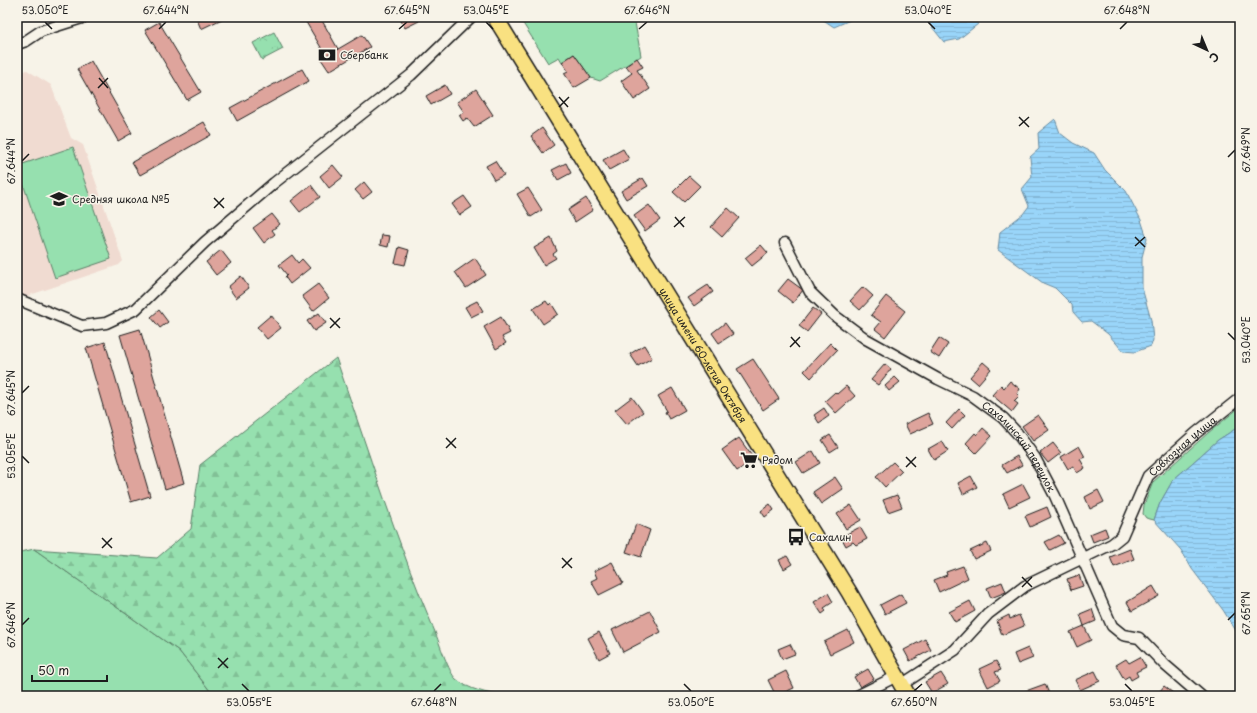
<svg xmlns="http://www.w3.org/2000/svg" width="1257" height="713" font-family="'Playpen Sans',sans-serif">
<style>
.built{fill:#f0dbd1}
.grass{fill:#96e0af;stroke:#597e66}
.forest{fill:url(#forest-firs);stroke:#597e66}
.park{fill:url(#park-crowns);stroke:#597e66}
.water{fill:url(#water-rules);stroke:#678ba1}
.building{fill:#dea49c;stroke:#1c1c1c}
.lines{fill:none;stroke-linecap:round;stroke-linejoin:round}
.minor-casing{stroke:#1c1c1c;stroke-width:13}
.primary-casing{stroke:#1c1c1c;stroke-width:18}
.minor{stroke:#f7f3e8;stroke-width:10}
.primary{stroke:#f9e181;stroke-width:15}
.ticks{fill:none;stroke:#1c1c1c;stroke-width:1.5}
.labels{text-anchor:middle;stroke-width:3;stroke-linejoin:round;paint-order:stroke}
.poi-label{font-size:10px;fill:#1c1c1c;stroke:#f7f3e8;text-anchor:start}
.street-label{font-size:10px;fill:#1c1c1c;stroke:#f7f3e8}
.neatline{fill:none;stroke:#1c1c1c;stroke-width:1.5}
.ticks-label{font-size:10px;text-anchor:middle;fill:#1c1c1c}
</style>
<defs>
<pattern id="forest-firs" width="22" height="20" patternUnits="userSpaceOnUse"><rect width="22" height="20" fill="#96e0af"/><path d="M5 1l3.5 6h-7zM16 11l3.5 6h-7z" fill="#81c096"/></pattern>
<pattern id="park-crowns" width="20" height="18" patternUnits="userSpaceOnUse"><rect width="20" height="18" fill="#96e0af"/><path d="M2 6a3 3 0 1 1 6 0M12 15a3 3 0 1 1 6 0" fill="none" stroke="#81c096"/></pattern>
<pattern id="water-rules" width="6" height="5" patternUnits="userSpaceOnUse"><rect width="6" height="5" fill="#99d5f9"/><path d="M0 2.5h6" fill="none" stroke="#83b6d5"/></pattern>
</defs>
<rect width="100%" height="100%" fill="#f7f3e8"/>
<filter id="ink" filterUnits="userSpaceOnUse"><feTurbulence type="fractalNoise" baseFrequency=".025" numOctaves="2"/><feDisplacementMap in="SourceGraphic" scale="8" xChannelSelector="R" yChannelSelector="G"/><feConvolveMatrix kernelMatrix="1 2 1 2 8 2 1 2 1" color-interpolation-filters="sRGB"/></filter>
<g filter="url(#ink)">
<!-- built -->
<path class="built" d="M27,70L51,85L71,138L83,145L123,261L119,265L24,297L17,294V74Z"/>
<!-- grass -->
<path class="grass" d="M519,17H634L641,56L600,81L591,78L574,54L562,62L559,57L548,63Z
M73,147L111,259L55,278L17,166Z
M1240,407V426L1218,440L1173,480L1160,503L1154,520L1146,518L1143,514L1144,505L1153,482L1208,433Z
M34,549L179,651L214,696H17V553Z"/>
<!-- forest -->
<path class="forest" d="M336,358C368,450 397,543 435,632C439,642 449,673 456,679C469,690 487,693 503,696H214L179,651L34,549L157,558L191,529L200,465Z"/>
<!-- park -->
<path class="park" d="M274,32L283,49L262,60L253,43Z"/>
<!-- water -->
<path class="water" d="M819,17H857L834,27Z
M924,17H975L978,24L959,39L944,42Z
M1055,119L1060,133L1073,143L1094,153L1105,170L1126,191L1141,220L1147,238L1142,257V288L1151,320L1153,340L1151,346L1135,352L1123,351L1108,334L1091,321L1082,322L1073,312L1072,305L1055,288L1043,283L998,250L1000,232L1023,214L1029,206L1022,189L1032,177L1030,157L1039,149L1038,133Z
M1240,426V637L1223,610L1192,569L1181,550L1154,520L1160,503L1173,480L1218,440Z"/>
<!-- building -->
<path class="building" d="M196,17H226L201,29Z
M303,17H320L338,49L326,56Z
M399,17H416L419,21L405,28Z
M159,22L201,92L187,100L145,30Z
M362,35L370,47L329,71L321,59Z
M574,54L591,78L574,88L564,73L568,71L562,62Z
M637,58L643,67L637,70L650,89L634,100L621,81L632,73L626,66Z
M91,61L132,133L118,141L77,69Z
M302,69L309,81L237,121L230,108Z
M445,85L450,94L431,105L426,96Z
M476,89L493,115L474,127L467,118L463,121L459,115L464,112L457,102Z
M204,122L211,135L140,175L132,162Z
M542,128L554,145L543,153L531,136Z
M623,149L629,159L609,170L603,160Z
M495,161L504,175L494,180L486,166Z
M566,163L571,173L558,180L552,170Z
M333,165L343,177L329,188L320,176Z
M689,176L700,186L684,202L673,192Z
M643,178L648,186L626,199L621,191Z
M364,182L372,192L363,199L355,190Z
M311,185L320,197L300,212L291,201Z
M528,188L542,210L531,217L517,194Z
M464,196L472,207L460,215L452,204Z
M586,198L593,210L575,222L568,210Z
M649,205L660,220L645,231L634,216Z
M728,208L739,218L722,237L711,227Z
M272,214L280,224L272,230L275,234L264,243L253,228Z
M382,235L390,236L388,247L380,245Z
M551,238L557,251L553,254L556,258L544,265L534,248Z
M761,245L768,253L752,266L745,258Z
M399,247L409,250L405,265L395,263Z
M221,250L231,263L216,275L206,262Z
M292,255L298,263L302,259L310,268L290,284L285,277L287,275L279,265Z
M475,258L486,275L466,288L455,272Z
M241,276L249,288L236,298L228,287Z
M788,279L803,290L793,303L778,291Z
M318,284L329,298L313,311L302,296Z
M708,285L713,292L694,306L688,298Z
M863,287L873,296L860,310L850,301Z
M886,296L905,311L885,337L875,329L881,322L871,315Z
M477,301L483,311L471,317L465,307Z
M546,301L549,305L551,303L558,314L543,324L533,309Z
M813,308L821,314L807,332L799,326Z
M159,310L168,322L160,328L151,317Z
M319,313L326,323L314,331L307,321Z
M271,315L281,328L267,339L257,327Z
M501,317L510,333L502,337L506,343L496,349L484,327Z
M725,323L733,334L719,343L712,333Z
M140,329L184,483L165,489L120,335Z
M939,338L948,344L939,358L930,352Z
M105,342L150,496L131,502L86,348Z
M830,343L837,350L811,378L804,371Z
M644,345L652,358L638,366L630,354Z
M753,359L779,399L763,410L737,369Z
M983,362L991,369L978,384L970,377Z
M885,364L891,369L878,385L871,380Z
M895,377L900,382L889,391L885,386Z
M1010,381L1020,389L1017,394L1019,396L1014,401L1018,404L1012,412L992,395L1001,385L1004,388Z
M846,386L855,396L836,413L825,401L835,392L837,394Z
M672,388L685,410L669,419L665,412L667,411L658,396Z
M632,397L643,412L627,424L615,410Z
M824,408L829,416L819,423L814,415Z
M959,409L965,415L952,429L946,423Z
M928,413L933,424L910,434L905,424Z
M1038,415L1049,430L1033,441L1022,426Z
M983,428L992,436L976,453L966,443L975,433L977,435Z
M830,435L838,447L830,452L822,440Z
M739,438L754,459L737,471L722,450Z
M942,441L948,451L934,460L928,449Z
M1053,443L1061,453L1048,463L1040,453Z
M1079,446L1085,457L1080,459L1085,468L1077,473L1073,466L1068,469L1061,457Z
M813,451L820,463L803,473L796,462Z
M1017,456L1022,465L1007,473L1002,465Z
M893,462L902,471L885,487L876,477Z
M971,476L977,487L963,494L958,483Z
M835,477L843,489L821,504L813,492Z
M1023,484L1030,497L1009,507L1003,494Z
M1098,490L1104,502L1090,509L1085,497Z
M897,495L902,507L888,512L883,500Z
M770,504L774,510L765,517L761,511Z
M851,505L861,520L846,529L837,514Z
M1047,507L1051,517L1030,527L1025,516Z
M636,524L650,530L641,557L626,552Z
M860,527L867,539L856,545L853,542L846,546L841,537Z
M1105,528L1108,536L1093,542L1090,534Z
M1059,535L1064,543L1050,550L1045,542Z
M987,543L991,551L974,559L970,551Z
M1130,549L1134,559L1114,567L1110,557Z
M787,556L792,564L784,569L779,560Z
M612,562L623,583L599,595L591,581L597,578L594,571Z
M963,566L968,578L939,592L934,580L947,575L946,572Z
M1079,575L1083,586L1071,590L1067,579Z
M1002,582L1006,592L991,598L987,588Z
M1153,586L1159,596L1132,611L1127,602Z
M828,593L833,602L824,608L826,611L822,614L814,602Z
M901,594L906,603L885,614L880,605Z
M970,601L975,611L955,622L949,612Z
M1092,609L1096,621L1084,626L1080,614Z
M650,611L661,632L623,652L612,630Z
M1009,615L1010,619L1019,615L1024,626L1002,635L997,621Z
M1084,626L1091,640L1077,647L1070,632Z
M848,630L854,642L830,654L824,642Z
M599,632L610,653L599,659L588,638Z
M925,639L931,650L910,661L904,650Z
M790,644L795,654L782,659L778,649Z
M1028,648L1033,658L1018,664L1014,654Z
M1140,657L1146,667L1136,672L1138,676L1131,680L1129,676L1124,679L1116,665L1126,659L1129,663Z
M996,661L1001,670L995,672L1000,681L988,687L979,669Z
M868,669L874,679L860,687L854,677Z
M786,671L794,688L776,696L768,680Z
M1095,671L1100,681L1080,690L1075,680Z
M941,673L948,684L932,693L925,682Z
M1045,684L1050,696H1024L1023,692Z
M1164,686L1173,693L1170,696H1156Z"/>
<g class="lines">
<!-- minor casing -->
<g class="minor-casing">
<g id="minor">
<path d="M17,44L26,41L41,31L85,17"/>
<path id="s1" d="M785,243L810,292L835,316L866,339L938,379L973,396L1003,418L1017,433L1035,458L1055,496L1112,626L1123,635L1139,638L1165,665L1201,696"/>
<path d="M17,299L82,326L106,323L136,309L205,242L274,183L411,75L471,17"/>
<path id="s2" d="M901,685L955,650L988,614L1025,586L1112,544L1122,536L1148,476L1196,433L1240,398"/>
<path d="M857,696L897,676"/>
</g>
</g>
<!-- primary casing -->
<g class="primary-casing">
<g id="primary">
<path id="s3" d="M495,17L849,592L908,696"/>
</g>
</g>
<!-- minor -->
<use href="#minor" class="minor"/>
<!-- primary -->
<use href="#primary" class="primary"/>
</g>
</g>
<!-- ticks -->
<path class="ticks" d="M45,22L52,29M486,22L493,29M928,22L935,29M159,29L166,22M399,29L407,22M639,29L647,22M1120,29L1127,22M99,78L108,88M98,88L108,78M559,97L568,107M559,107L569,97M1019,117L1029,127M1019,126L1029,117M1228,157L1235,150M22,161L29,154M214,198L224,208M214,208L224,198M675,217L684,227M674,227L685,217M1135,237L1145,247M1135,246L1145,237M330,318L340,328M330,328L340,318M1228,333L1235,340M791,337L800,347M790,347L800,337M22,393L29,386M446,438L456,448M446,448L456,438M22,456L29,463M906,457L916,467M906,467L916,457M102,538L112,548M102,548L112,538M562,558L572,568M562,568L572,558M1022,577L1032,587M1022,587L1032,577M1228,620L1235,613M22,625L29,618M218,658L228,668M218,668L228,658M242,684L249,691M684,684L691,691M1125,684L1132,691M434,691L441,684M914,691L922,684"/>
<!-- icons -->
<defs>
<g id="bank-bare" transform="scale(1.38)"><path d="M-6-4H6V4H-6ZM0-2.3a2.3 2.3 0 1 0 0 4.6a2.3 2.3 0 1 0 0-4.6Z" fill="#1c1c1c" stroke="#f7f3e8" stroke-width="2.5" paint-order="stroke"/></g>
<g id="school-bare" transform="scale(1.38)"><path d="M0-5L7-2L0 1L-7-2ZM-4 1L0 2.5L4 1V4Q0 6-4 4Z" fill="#1c1c1c" stroke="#f7f3e8" stroke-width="2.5" paint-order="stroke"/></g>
<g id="supermarket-bare" transform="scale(1.38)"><path d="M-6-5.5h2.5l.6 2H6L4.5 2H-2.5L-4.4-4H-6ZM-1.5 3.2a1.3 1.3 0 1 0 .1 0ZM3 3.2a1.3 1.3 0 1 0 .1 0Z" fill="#1c1c1c" stroke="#f7f3e8" stroke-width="2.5" paint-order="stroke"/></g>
<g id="bus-bare" transform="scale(1.38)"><path d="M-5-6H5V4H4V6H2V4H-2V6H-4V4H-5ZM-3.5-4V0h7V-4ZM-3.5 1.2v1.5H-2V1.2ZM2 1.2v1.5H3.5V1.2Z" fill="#1c1c1c" stroke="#f7f3e8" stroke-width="2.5" paint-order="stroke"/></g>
</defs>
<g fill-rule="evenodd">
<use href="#bank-bare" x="327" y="55"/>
<use href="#school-bare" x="59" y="199"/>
<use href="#supermarket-bare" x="749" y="460"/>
<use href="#bus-bare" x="796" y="537"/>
</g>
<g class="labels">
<!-- poi labels -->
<g class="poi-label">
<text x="340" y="59">Сбербанк</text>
<text x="72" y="203">Средняя школа №5</text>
<text x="762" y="464">Рядом</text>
<text x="809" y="541">Сахалин</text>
</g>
<!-- street labels -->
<g class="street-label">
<text dy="4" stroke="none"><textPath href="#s3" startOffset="397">улица имени 60-летия Октября</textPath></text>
<text dy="4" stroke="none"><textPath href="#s2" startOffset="380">Совхозная улица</textPath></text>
<text dy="4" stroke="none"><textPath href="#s1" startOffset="319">Сахалинский переулок</textPath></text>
</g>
</g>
<!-- margin -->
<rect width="1257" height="713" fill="none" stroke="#f7f3e8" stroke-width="44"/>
<!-- north arrow -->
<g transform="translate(1207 50) rotate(136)" stroke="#f7f3e8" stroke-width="3" paint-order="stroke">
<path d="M0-3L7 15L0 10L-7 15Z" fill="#1c1c1c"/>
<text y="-6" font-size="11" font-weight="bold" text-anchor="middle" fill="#1c1c1c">С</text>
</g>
<!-- scale -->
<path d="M32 675v6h75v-6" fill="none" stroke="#1c1c1c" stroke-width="2"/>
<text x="38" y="675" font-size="12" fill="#1c1c1c" stroke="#f7f3e8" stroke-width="3" paint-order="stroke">50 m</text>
<rect x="22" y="22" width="1213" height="669" class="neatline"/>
<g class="ticks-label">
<text x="45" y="14">53.050°E</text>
<text x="166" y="14">67.644°N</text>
<text x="407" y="14">67.645°N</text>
<text x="486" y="14">53.045°E</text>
<text x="647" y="14">67.646°N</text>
<text x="928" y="14">53.040°E</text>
<text x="1127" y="14">67.648°N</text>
<text transform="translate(1246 150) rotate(-90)" y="4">67.649°N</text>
<text transform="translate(11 161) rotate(-90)" y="4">67.644°N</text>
<text transform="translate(1246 340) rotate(-90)" y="4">53.040°E</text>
<text transform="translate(11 393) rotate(-90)" y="4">67.645°N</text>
<text transform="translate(11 456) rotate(-90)" y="4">53.055°E</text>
<text transform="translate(1246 613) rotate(-90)" y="4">67.651°N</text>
<text transform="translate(11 625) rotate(-90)" y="4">67.646°N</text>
<text x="249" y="706">53.055°E</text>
<text x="434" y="706">67.648°N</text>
<text x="691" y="706">53.050°E</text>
<text x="914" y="706">67.650°N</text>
<text x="1132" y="706">53.045°E</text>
</g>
</svg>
